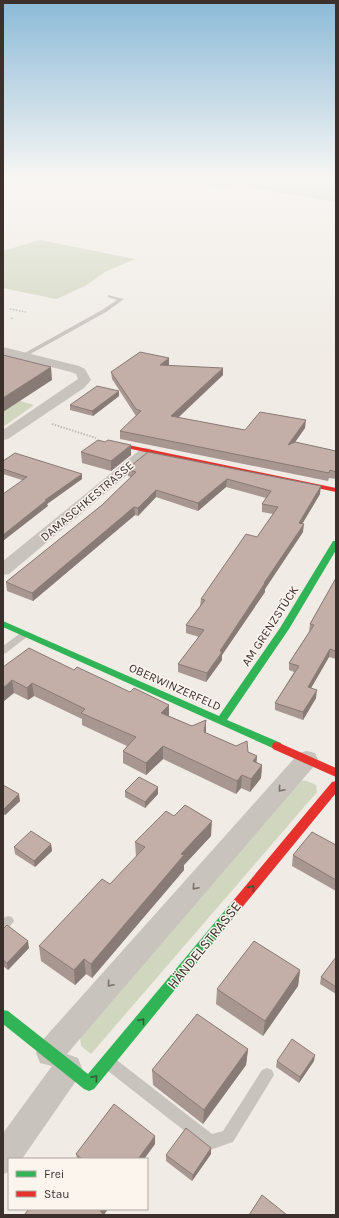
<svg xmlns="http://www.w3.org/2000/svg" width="339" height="1218" font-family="Karla,sans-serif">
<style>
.green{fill:#d1d6bf}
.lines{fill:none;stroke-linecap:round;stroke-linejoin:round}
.path-far2{stroke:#c2bbb6;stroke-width:1;stroke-dasharray:1 1;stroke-linecap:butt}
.path-far1{stroke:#c2bbb6;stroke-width:1.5;stroke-dasharray:1.5 1.5;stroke-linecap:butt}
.path{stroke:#c2bbb6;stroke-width:2;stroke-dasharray:1.5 1.5;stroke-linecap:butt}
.lane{fill:#c9c3be;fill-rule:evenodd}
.street{fill:#c9c3be;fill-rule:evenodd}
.fast{fill:#30b455;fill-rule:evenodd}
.jam{fill:#e5322d;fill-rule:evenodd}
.wall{fill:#a89690}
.shaded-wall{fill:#887a75}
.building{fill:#c3afa7;stroke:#887a75}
.oneway{stroke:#7b726d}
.oneway2{stroke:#375e3a}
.labels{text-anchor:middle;stroke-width:3;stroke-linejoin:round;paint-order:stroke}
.street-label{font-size:12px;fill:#3b302b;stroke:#fbf5ee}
.near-street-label{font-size:14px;fill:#3b302b;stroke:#fbf5ee}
</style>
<rect width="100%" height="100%" fill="#f0ebe5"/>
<!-- green -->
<path class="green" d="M180,180H213L239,185L263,180H336V202L239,185L228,189Z
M40,240L135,259L105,272L85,286L56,299L3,288V251Z
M3,396L34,405L3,427Z
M297,780L307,781L316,785L317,792L91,1054L81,1046L80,1036Z"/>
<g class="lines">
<!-- path-far2 -->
<path class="path-far2" d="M179,180L229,188L249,186L269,180
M332,180L336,182
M3,182L7,180
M250,186L336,201"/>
<!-- path-far1 -->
<path class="path-far1" d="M10,309L26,312
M11,318L14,319"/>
<!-- path -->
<path class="path" d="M52,424L96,438"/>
<!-- lane -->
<path class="lane" d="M108,295L124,299L106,312L25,357H21V355L102,310L117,300L108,297Z
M25,631L28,632L30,634L28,636L6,653L3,654V646L22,632Z
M8,916L12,917L14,921L7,930L3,932V918Z
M113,1059L118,1061L212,1134L223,1131L262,1070L267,1068L272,1070L274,1075L233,1142L210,1150L205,1147L108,1071L106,1066L108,1061Z"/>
<!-- street -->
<path class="street" d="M3,347L79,366L85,369L91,380L84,388L8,439L3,440V430L78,379L76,374L71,372L3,355Z
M146,448L151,449L153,452L151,455L9,574L3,575V561L141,449Z
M307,751L315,753L318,759L315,765L67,1054L78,1058L82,1068L78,1078L22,1159H9V1172L3,1174V1133L52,1066L40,1063L36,1053L40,1043L299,753Z"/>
<!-- fast -->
<path class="fast" d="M333,541H336V550L289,629L227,720L281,743L282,746L281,749L277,750L3,627V621L219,716L280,628Z
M236,901L240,902L242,906L240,910L94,1089L89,1091L84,1089L3,1024V1010L8,1011L88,1074L232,902Z"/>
<!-- jam -->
<path class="jam" d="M114,442L336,488V492L112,445V443Z
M277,742L336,768V777L273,749L272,746L273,743Z
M336,781V793L240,910L236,911L232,910L230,906L232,902L332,782Z"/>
</g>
<!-- wall -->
<path class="wall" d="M169,365L223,375L178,418L245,430L305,428L295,442L336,451V479L329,478L328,481L120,439V431L136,416L112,379L111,372Z
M119,396L93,416L70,410V405Z
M105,442L131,455L111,471L82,463L81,452Z
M148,452L320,494L302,524L303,532L265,589V592L222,655V660L206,682L178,672V664L199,637L186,633V625L200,606L201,599L257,537L273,514L262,512V504L266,498L226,487L198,511L156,497L138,516L135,515L33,601L7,591L6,582L102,505L131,477L128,476L127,469Z
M3,461L82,479L47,504L48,506L22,480L3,474Z
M336,578V659L329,657L311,688L316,698L303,720L275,710V703L294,672L289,670V663L309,632L310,624Z
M3,667L169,716L192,726L206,720V733L257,756L256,762L262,765L261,778L250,792L241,788L236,794L163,759L146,775L123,763V751L127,746L82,725V719L34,696L28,700L14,693Z
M3,785L20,801L5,815L3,814Z
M125,791L158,794L145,808L125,797Z
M174,816L211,836L184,865V870L92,978L86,974L75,985L41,961L39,946L110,884L136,857L135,842Z
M51,844L52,851L35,867L15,854L14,847Z
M336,845V891L292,866L293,855Z
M3,929L29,948L8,970L3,966Z
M336,958V994L320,984L321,977Z
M300,970L298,986L263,1036L216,1004L217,989Z
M248,1049L246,1065L203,1124L153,1085L152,1070Z
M277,1061H314L299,1083L276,1067Z
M155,1144L144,1159H77L76,1154Z
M211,1148V1154L192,1181L166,1161V1155Z"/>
<!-- shaded-wall -->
<path class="shaded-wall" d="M169,358V365L160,372V365Z
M51,367L52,380L3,412V398Z
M223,368V375L171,424V416Z
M119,391V396L93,416L92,411Z
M306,420L305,428L288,452V445Z
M131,445V455L111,471V461Z
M82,474V479L47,504L48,506L3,541V535L45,500Z
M227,479L226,487L198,511V503Z
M321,486L320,494L298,531L299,523Z
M156,490V497L138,516V508Z
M134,507L135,515L33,601L32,593Z
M304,524L303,532L265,589V592L222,655V660L206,682L207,673L220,651L264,583Z
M330,649L329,657L307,695L308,687Z
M12,680L14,693L3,702V688Z
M32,683L34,696L28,700L27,688Z
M317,690L316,698L303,720V712Z
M169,705V718L161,713Z
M206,720V733L204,732Z
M163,746V759L146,775V763Z
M257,756L256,769L253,761Z
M262,765L261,778L250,792L251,779Z
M242,775L241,788L236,794L237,781Z
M158,787V794L145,808V802Z
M19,794L20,801L5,815L4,809Z
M212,821L211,836L184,865V870L92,978L91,964L181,854Z
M51,844L52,851L35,867L34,861Z
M28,941L29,948L8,970L7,963Z
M84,959L86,974L75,985L74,970Z
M300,970L298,986L263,1036L265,1021Z
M248,1049L246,1065L203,1124L204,1110Z
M315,1055L314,1061L299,1083L300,1077Z
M155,1136V1144L144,1159H138Z
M211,1148V1154L192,1181L193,1175Z
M102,1209H108L104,1215L100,1211Z"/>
<!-- building -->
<path class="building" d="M140,352L169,358L160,365L223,368L171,416L245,430L260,412L306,420L288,445L295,442L336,451V472L330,470L329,473L120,431L141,411L136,409L111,372Z
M3,355L51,367L3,398Z
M97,386L119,391L92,411L70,405Z
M98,440L105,442L108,440L131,445L111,461L81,452Z
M148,452L321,486L299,523L304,524L264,583H265L220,651L222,652L207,673L178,664L204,630L186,625L205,600L201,599L246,534L257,537L278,507L262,504L271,491L227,479L198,503L156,490L138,508L134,507L32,593L6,582L102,505L136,472L127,469Z
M15,453L82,474L45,500H47L3,535V494L27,477L3,469V461Z
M336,578V651L330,649L308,687L317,690L303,712L275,703L299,666L289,663L314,625L310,624Z
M29,648L74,670L77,667L130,692L134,688L169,705L161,713L192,726L206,720L204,732L236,746L247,741L248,752L257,756L253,761L262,765L251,779L242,775L237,781L163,746L146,763L123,751L136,737L81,713L85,709L32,683L27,688L12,680L3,688V667Z
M139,777L158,787L145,802L125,791Z
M3,785L19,794L4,809H3Z
M185,805L212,821L181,854L184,855L91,964L84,959L74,970L39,946L102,879L110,884L145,847L135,842L166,811L174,816Z
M31,831L51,844L34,861L14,847Z
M312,832L336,845V880L293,855Z
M7,925L28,941L7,963L3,960V929Z
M254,941L300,970L265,1021L217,989Z
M336,957V987L321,977Z
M197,1014L248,1049L204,1110L152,1070Z
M292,1039L315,1055L300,1077L277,1061Z
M114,1104L155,1136L138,1159H82L76,1154Z
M186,1128L211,1148L193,1175L166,1155Z
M262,1195L287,1215H249Z
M29,1209H102L100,1211L104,1215H24Z"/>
<!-- one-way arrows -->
<defs><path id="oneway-chevron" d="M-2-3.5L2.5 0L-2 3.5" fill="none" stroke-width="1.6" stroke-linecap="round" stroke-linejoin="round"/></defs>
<g class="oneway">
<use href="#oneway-chevron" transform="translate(281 789) rotate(131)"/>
<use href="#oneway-chevron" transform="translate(195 887) rotate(131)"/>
<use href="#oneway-chevron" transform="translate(110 984) rotate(131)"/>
</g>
<g class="oneway2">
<use href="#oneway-chevron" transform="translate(252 888) rotate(-51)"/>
<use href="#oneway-chevron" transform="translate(142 1021) rotate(-51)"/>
<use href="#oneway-chevron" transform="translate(95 1078) rotate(-48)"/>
</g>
<!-- sky -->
<linearGradient id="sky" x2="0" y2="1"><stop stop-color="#8bbad8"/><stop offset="0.51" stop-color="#f8f6f3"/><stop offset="1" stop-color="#f8f6f3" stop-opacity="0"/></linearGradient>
<rect width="339" height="351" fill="url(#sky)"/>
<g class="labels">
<!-- street labels -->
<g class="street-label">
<text transform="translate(87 501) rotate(-40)" y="4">DAMASCHKESTRASSE</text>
<text transform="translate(270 626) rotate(-57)" y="4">AM GRENZSTÜCK</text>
<text transform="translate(175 687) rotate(24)" y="4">OBERWINZERFELD</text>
</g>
<!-- near-street labels -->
<g class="near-street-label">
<text transform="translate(204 945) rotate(-51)" y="5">HÄNDELSTRASSE</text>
</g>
</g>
<!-- border -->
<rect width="339" height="1218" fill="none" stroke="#3b302b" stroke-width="8"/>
<!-- legend -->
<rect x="8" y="1158" width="140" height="52" fill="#fbf5ee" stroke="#aea6a0"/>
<rect x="16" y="1171" width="20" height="6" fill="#30b455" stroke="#aea6a0"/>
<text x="44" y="1178" font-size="12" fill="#3b302b">Frei</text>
<rect x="16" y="1191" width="20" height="6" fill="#e5322d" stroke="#aea6a0"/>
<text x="44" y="1198" font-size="12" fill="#3b302b">Stau</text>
</svg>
